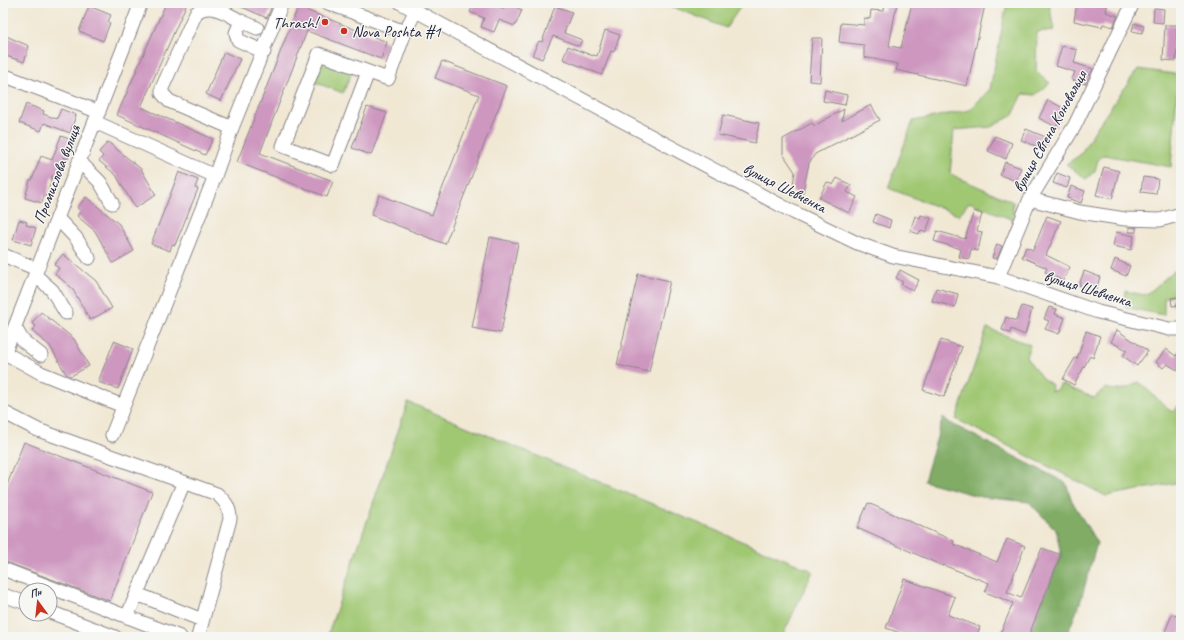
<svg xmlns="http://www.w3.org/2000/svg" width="1184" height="640" font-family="Caveat,sans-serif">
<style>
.green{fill:#a0c873;stroke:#617557}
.forest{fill:#80ac65;stroke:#516750}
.building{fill:#ce97c0}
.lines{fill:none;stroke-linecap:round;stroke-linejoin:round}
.minor-casing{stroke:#8a8588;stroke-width:15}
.minor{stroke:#fff;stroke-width:13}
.poi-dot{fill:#c8321e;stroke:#f6f6f2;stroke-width:1.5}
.labels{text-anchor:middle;stroke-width:3;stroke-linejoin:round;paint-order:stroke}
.poi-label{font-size:16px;fill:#22223b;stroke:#f6f6f2;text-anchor:end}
.street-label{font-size:16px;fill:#22223b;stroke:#f6f6f2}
</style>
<rect width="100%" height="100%" fill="#f6f6f2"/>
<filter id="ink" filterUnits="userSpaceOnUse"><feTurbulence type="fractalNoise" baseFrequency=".025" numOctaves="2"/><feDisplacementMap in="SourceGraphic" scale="8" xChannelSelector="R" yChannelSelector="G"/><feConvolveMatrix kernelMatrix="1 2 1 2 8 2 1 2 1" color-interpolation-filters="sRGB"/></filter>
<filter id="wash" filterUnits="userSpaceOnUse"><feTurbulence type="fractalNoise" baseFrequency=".012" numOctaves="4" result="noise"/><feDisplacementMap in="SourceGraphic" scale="16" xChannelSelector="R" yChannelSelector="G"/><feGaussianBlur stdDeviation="0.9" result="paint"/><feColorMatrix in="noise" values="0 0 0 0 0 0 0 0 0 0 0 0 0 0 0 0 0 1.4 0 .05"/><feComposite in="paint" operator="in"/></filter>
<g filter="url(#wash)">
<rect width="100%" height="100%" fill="#f1e8d4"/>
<!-- green -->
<path class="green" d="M663,3H743L726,28Z
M1007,3H1049L1054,30L1037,32L1036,71L1050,83L1035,95L1023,94L1013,115L991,127L954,130L950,174L1013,202V220L969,202L959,215L888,188L913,121L970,110L990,89Z
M323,60L352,72L343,93L314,82Z
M1138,69L1181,75V92L1177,93L1171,167L1104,155L1098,160L1095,171L1086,179L1066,164L1080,155L1097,127Z
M1181,267V283H1179L1181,292L1164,298V315L1124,307L1126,291L1144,295C1158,288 1166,274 1181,267Z
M987,328L1030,345L1026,357L1042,378L1052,385L1051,391L1057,390L1061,384L1094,398L1105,388C1119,392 1127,389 1139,382L1172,412L1181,403V482L1106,496L956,419Z
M408,402L813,571L782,637H327Z"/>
<!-- forest -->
<path class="forest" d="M943,417L950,423L1066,483L1072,501L1097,543L1080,603L1066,637H1028L1061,555L1056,530L1029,502L981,497L924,481Z"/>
<g id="blocks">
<!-- building -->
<path class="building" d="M166,3H187L141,107L213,139L205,155L117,115Z
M233,3H273L267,18Z
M474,3H489L503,9L506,3L522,10L515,26L499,20L494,32L481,27L484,18L470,12Z
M885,3H897L889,46L901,48L912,3L985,5L967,86L896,70L898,64L864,57V45L839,42L841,23L864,25V18L870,19L871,10L884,11Z
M1077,3H1108L1106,12L1118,16L1113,27L1103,24L1102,27L1074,21Z
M89,6L111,15L108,22L110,23L103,41L79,31Z
M555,6L572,12L564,33L582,40L579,46L553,36L542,59L532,55L539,41L542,42Z
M298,7L387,42L381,59L307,31L260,153L333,181L327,197L237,162Z
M1154,8L1164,9L1163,23L1153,22Z
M1134,23L1144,26L1142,33L1132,31Z
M1165,25H1177V43H1181V51L1177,50L1176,61L1163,60Z
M605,30L620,35L614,52L611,51L602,75L563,59L568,46L593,56V55L597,56Z
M6,36L29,46L24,62L3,55V38H5Z
M812,38H822L820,82L809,81Z
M1062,46L1077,50L1074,63L1093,69L1085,84L1072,80L1075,72L1056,66Z
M224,52L240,59L221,101L206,94Z
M442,61L507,86L445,244L371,215L379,195L432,215L479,95L435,78Z
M825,90L847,95L845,105L823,101Z
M1048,100L1065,109L1056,127L1039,118Z
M26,104L44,111L43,114L57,119L61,109L76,115L70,133L44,123L41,131L19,123Z
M871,105L880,120L815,154L809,163L802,196L792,191L795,172L783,154V139L812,123L814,126L844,109L842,121Z
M367,107L387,113L371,155L352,148Z
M723,115L759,123L755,143L718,135Z
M1026,129L1048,138L1043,149L1021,140Z
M61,136L75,141L68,159L63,157L56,177L52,176L47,196L44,195L42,203L25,198L30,180H32L41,156L52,160Z
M995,136L1012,143L1006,159L988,151Z
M108,142L141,169L156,195L135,208L116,175L99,161L103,156L99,152Z
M1005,162L1021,168L1016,181L1000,175Z
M1104,167L1119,171L1112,199L1096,195Z
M179,172L198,180L195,188L198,189L175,245L172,244L170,251L151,244Z
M1057,173L1070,178L1067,188L1053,183Z
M1143,177L1158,179L1156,194L1141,192Z
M837,178L851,185L847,192L857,197L849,213L819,198L827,182L833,185Z
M1071,186L1085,191L1081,203L1067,198Z
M86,197L119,224L134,251L113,263L95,231L77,216L81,211L77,208Z
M974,211L982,214L977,231L982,232L978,251L971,249L969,259L959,257L961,249L934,241L937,231L965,239Z
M876,214L891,220L889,228L873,222Z
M921,215L931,218L926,232L920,231L919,234L910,231L915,216L920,218Z
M1047,216L1061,221L1046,255L1070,267L1063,281L1045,272L1047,268L1022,257L1026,247L1033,250Z
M19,220L27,222L26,225L36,228L31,245L13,240Z
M1129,227H1136V232H1129Z
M1116,232L1134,236L1131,250L1113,246Z
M490,237L518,243L501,333L472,328Z
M997,244L1002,246L997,259L992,258Z
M63,254L96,281L112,308L90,320L72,288L55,274L59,268L54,265Z
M1115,259L1130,266L1126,276L1111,270Z
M900,270L919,280L913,291L901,284L903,282L896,278Z
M1084,271L1100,277L1096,290L1092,288L1091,293L1083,291L1084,287L1079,285Z
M638,274L670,281L649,372L617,365Z
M936,288L958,294L955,307L932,301Z
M1181,297V305L1172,306L1171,298Z
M1022,306L1032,309L1025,335L1011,329L1010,333L1002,330L1006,317L1016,321Z
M1049,307L1057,309L1055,314L1065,318L1059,334L1045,329L1049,321L1044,319Z
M41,312L74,339L89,366L71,376L66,374L50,346L32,331L36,326L32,323Z
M1117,330L1148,351L1137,366L1123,356L1127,350L1111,342Z
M1086,331L1100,336L1093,358L1090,356L1074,385L1063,379L1075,358L1077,359Z
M941,340L962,347L944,397L923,390Z
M114,341L133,349L118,389L98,382Z
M1181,348V372L1167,364L1163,368L1156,362L1166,349L1176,356Z
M24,442L152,492L110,601L3,561V495Z
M868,503L954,541L953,544L997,562L1007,539L1025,546L1007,592L1021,598L1042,548L1061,555L1028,637H999L1013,603L985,592L989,583L943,565V566L857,528Z
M904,579L955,597L948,615L980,627L976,637H911L886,628Z
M1172,614L1181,618V637L1165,632Z"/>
</g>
</g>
<g filter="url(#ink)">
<use href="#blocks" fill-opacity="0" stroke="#8a8588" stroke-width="1"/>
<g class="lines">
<!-- minor casing -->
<g class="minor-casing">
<path id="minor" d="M328,3L405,32
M401,3L795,213L857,243L893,256L998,277L1098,312L1169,329H1181
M241,21L257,28
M264,52L238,40L236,33L241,21C228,15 209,0 196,13L162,88V93L169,101L232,128L282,3
M368,72L333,165L283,146L319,54L388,79L405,32L416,10
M3,75L99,112
M95,122L215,176L232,128
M79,161L100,182L112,203
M1030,199L1080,212L1125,219L1160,220L1181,214
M57,218L76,238L89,258
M3,255L37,269
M35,275L52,290L66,313
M998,277L1030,199L1075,125L1133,3
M15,328L23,341L41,355
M5,353L41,373L123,406
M3,357L141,3
M3,412L38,430L217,494C226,502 230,508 230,519L198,637
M112,435L215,176
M3,569L180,637
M137,594L202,620
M3,595L26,603
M50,612L115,637
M127,617L184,482"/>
</g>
<!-- minor -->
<use href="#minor" class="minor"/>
</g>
</g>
<!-- markers -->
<g class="poi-dot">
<circle cx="325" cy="22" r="4"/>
<circle cx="344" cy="31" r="4"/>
</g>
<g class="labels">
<!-- poi labels -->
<g class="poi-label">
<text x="317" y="28">Thrash!</text>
<text x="352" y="37" text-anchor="start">Nova Poshta #1</text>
</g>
<!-- street labels -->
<g class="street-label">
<text transform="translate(1049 131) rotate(-61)" y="6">вулиця Євгена Коновальця</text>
<text transform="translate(56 174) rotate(-69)" y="6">Промислова вулиця</text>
<text transform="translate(785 187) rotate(27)" y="6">вулиця Шевченка</text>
<text transform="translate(1088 288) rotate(17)" y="6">вулиця Шевченка</text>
</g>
</g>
<!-- margin -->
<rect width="1184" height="640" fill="none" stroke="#f6f6f2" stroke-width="16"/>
<!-- north arrow -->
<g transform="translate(38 602) rotate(345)"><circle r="19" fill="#f6f6f2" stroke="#a1a1a9"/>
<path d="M0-3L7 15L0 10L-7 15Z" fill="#c8321e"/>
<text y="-6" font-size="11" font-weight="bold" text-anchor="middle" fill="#22223b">Пн</text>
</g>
</svg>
